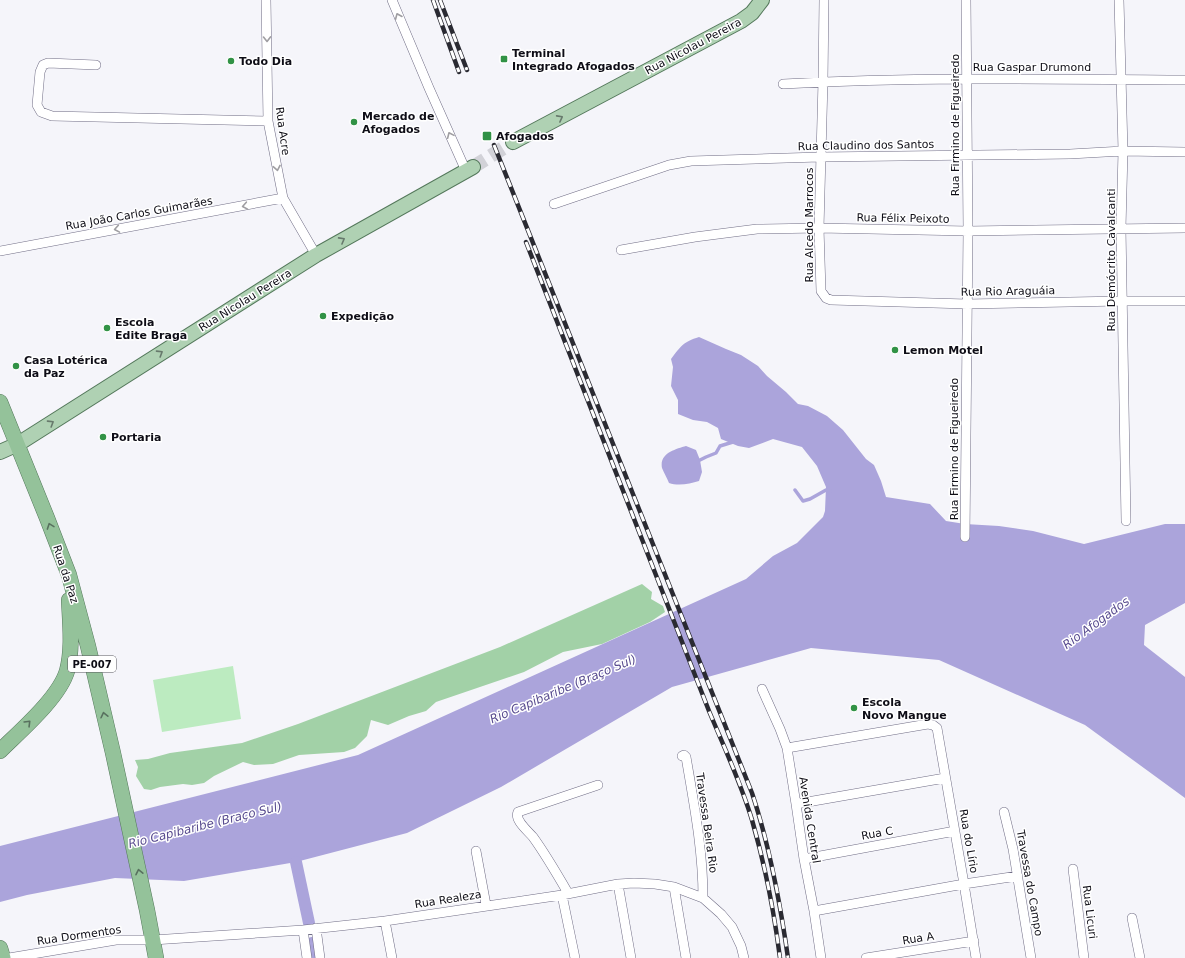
<svg xmlns="http://www.w3.org/2000/svg" width="1185" height="958" font-family="'DejaVu Sans',sans-serif">
<style>
.green{fill:#bcebc0}
.forest{fill:#a2d1a7}
.water{fill:#aba4db}
.lines{fill:none;stroke-linecap:round;stroke-linejoin:round}
.stream{stroke:#aba4db;stroke-width:3.5}
.canal{stroke:#aba4db;stroke-width:12}
.primary-tunnel{stroke:#d2d2d8;stroke-width:14;stroke-dasharray:14 7;stroke-linecap:butt}
.minor-casing{stroke:#716e86;stroke-width:10}
.primary-casing{stroke:#54785b;stroke-width:16}
.trunk-casing{stroke:#54785b;stroke-width:16}
.minor{stroke:#fff;stroke-width:9}
.primary{stroke:#afd1b3;stroke-width:14}
.trunk{stroke:#94c29a;stroke-width:15}
.rail-casing{stroke:#2a2a32;stroke-width:4.5}
.rail{stroke:#fff;stroke-width:3;stroke-dasharray:9;stroke-linecap:butt}
.oneway{stroke:#9f9ea2}
.oneway2{stroke:#67796c}
.oneway3{stroke:#58715f}
.poi-dot{fill:#319245;stroke:#fff;stroke-width:1.5}
.labels{text-anchor:middle;stroke-width:3;stroke-linejoin:round;paint-order:stroke}
.shield{fill:#fff;stroke:#56565c;stroke-width:1}
.shield-label{font-size:10px;font-weight:bold;fill:#0e0d16}
.street-label{font-size:11px;fill:#0e0d16;stroke:#fff}
.poi-label{font-size:11px;font-weight:bold;fill:#0e0d16;stroke:#fff;text-anchor:start}
.water-label{font-size:12px;font-style:italic;fill:#584b8f;stroke:#fff}
</style>
<rect width="100%" height="100%" fill="#f5f5fa"/>
<!-- green -->
<path class="green" d="M233,666L241,719L162,732L153,680Z"/>
<!-- forest -->
<path class="forest" d="M642,584L652,592L651,599L663,606L665,612L650,622L602,644L563,652L524,672L436,702L426,711L409,716L388,725L371,720L367,736L355,748L344,752L299,755L273,764L254,765L243,762L214,776L204,783L192,785L183,784L160,787L151,790L144,789L136,776L138,767L135,760L148,759L170,753L242,743L298,724L500,647Z"/>
<!-- water -->
<path class="water" d="M699,337L726,349L741,355L758,366L767,376L786,392L798,404L808,406L827,416L843,430L866,459L874,465L881,481L886,497L930,504L946,521L965,524L999,526L1033,531L1084,544L1165,524H1185V603L1145,625L1144,645L1185,677V798L1085,725L939,660L811,648L672,687L501,787L407,833L296,862L184,881L115,878L27,895L0,902V846L358,755L746,579L773,556L797,543L823,517L825,511L826,487L817,466L802,447L773,439L749,448L738,446L721,439L718,428L707,422L693,420L678,414V400L671,386L673,367L671,359C681,346 683,342 699,337Z
M686,446L696,450L700,460L702,472L699,481C690,484 678,486 669,483C667,478 664,473 662,468C659,453 676,449 686,446Z"/>
<g class="lines">
<!-- stream -->
<path class="stream" d="M700,460L706,457L716,453L720,446L733,442
M795,490L803,501L810,499L826,490L830,491"/>
<!-- canal -->
<path class="canal" d="M296,862L309,923
M312,943L314,958"/>
<!-- primary-tunnel -->
<path class="primary-tunnel" d="M473,167L513,142"/>
<!-- minor casing -->
<g class="minor-casing">
<path id="minor" d="M266,0L268,121L283,198L316,255
M392,0L429,88L466,171
M824,0L823,81L819,228L821,291L826,298L831,300L967,304L1123,301H1185
M1119,0L1123,151L1121,228L1126,521
M96,65L48,63L43,65L40,72L37,105L41,112L52,116L268,121
M783,84C917,77 1051,79 1185,80
M554,204L669,165L691,161L820,157L1070,154L1123,151L1185,152
M621,250L695,237L757,229L819,228L968,231L1185,228
M0,251L283,198
M965,537L968,231L966,0
M762,689L780,729L787,748L796,804L804,859L814,911L821,958
M787,748L928,724L933,725L937,728L964,884L976,958
M682,756L684,755L686,757C694,804 703,850 703,898
M796,804L945,778
M1004,812L1013,849L1031,958
M476,851L486,905
M804,859L955,831
M1073,869L1084,958
M618,884L631,958
M674,887L686,958
M568,893C557,874 546,855 533,837C528,831 514,820 518,812L598,785
M562,895L575,958
M814,911L964,884L1018,876
M1132,918L1140,958
M385,921L392,958
M316,928L320,958
M303,930L307,958
M9,958L116,940H153L303,930L385,921L562,895L618,884L634,883L655,884L674,887L703,898L721,914L732,927L741,946L744,958
M866,958L974,941"/>
</g>
<!-- primary casing -->
<g class="primary-casing">
<path id="primary" d="M513,142L741,21L752,13L762,0
M0,452L18,444L316,255L473,167"/>
</g>
<!-- trunk casing -->
<g class="trunk-casing">
<path id="trunk" d="M0,402L47,518L69,575L88,646L113,753L147,910L156,958
M0,751C20,731 59,698 67,671C73,648 70,624 69,600
M0,948L3,958"/>
</g>
<!-- minor -->
<use href="#minor" class="minor"/>
<!-- primary -->
<use href="#primary" class="primary"/>
<!-- trunk -->
<use href="#trunk" class="trunk"/>
<!-- rail casing -->
<g class="rail-casing">
<path id="rail" d="M433,0L459,72
M440,0L467,70
M494,145L752,793C770,847 780,902 788,958
M526,242L709,711C724,747 741,783 752,820C765,865 774,911 780,958"/>
</g>
<!-- rail -->
<use href="#rail" class="rail"/>
</g>
<!-- one-way arrows -->
<defs><path id="oneway-chevron" d="M-2-3.5L2.5 0L-2 3.5" fill="none" stroke-width="1.6" stroke-linecap="round" stroke-linejoin="round"/></defs>
<g class="oneway">
<use href="#oneway-chevron" transform="translate(398 16) rotate(-113)"/>
<use href="#oneway-chevron" transform="translate(267 39) rotate(89)"/>
<use href="#oneway-chevron" transform="translate(450 135) rotate(-114)"/>
<use href="#oneway-chevron" transform="translate(277 168) rotate(79)"/>
<use href="#oneway-chevron" transform="translate(245 206) rotate(170)"/>
<use href="#oneway-chevron" transform="translate(117 229) rotate(170)"/>
</g>
<g class="oneway2">
<use href="#oneway-chevron" transform="translate(560 118) rotate(-28)"/>
<use href="#oneway-chevron" transform="translate(342 240) rotate(-29)"/>
<use href="#oneway-chevron" transform="translate(160 353) rotate(-32)"/>
<use href="#oneway-chevron" transform="translate(51 423) rotate(-32)"/>
</g>
<g class="oneway3">
<use href="#oneway-chevron" transform="translate(50 526) rotate(-110)"/>
<use href="#oneway-chevron" transform="translate(104 715) rotate(-103)"/>
<use href="#oneway-chevron" transform="translate(28 723) rotate(-45)"/>
<use href="#oneway-chevron" transform="translate(139 872) rotate(-102)"/>
</g>
<!-- markers -->
<g class="poi-dot">
<rect x="500" y="55" width="8" height="8" rx="2"/>
<circle cx="231" cy="61" r="4"/>
<circle cx="354" cy="122" r="4"/>
<rect x="482" y="131" width="10" height="10" rx="2"/>
<circle cx="323" cy="316" r="4"/>
<circle cx="107" cy="328" r="4"/>
<circle cx="895" cy="350" r="4"/>
<circle cx="16" cy="366" r="4"/>
<circle cx="103" cy="437" r="4"/>
<circle cx="854" cy="708" r="4"/>
</g>
<g class="labels">
<!-- shield labels -->
<rect class="shield" x="68" y="656" width="48" height="16" rx="3"/>
<g class="shield-label">
<text x="92" y="668">PE-007</text>
</g>
<!-- street labels -->
<g class="street-label">
<text transform="translate(693 46) rotate(-28)" y="4">Rua Nicolau Pereira</text>
<text x="1032" y="71">Rua Gaspar Drumond</text>
<text transform="translate(955 125) rotate(-90)" y="4">Rua Firmino de Figueiredo</text>
<text transform="translate(283 131) rotate(82)" y="4">Rua Acre</text>
<text transform="translate(866 145) rotate(-1)" y="4">Rua Claudino dos Santos</text>
<text transform="translate(139 213) rotate(-10)" y="4">Rua João Carlos Guimarães</text>
<text transform="translate(903 218) rotate(1)" y="4">Rua Félix Peixoto</text>
<text transform="translate(809 225) rotate(-90)" y="4">Rua Alcedo Marrocos</text>
<text transform="translate(1111 260) rotate(-90)" y="4">Rua Demócrito Cavalcanti</text>
<text transform="translate(1008 291) rotate(-1)" y="4">Rua Rio Araguáia</text>
<text transform="translate(245 300) rotate(-32)" y="4">Rua Nicolau Pereira</text>
<text transform="translate(954 449) rotate(-90)" y="4">Rua Firmino de Figueiredo</text>
<text transform="translate(66 574) rotate(72)" y="4">Rua da Paz</text>
<text transform="translate(810 820) rotate(81)" y="4">Avenida Central</text>
<text transform="translate(707 823) rotate(82)" y="4">Travessa Beira Rio</text>
<text transform="translate(877 833) rotate(-10)" y="4">Rua C</text>
<text transform="translate(969 841) rotate(80)" y="4">Rua do Lírio</text>
<text transform="translate(1030 883) rotate(80)" y="4">Travessa do Campo</text>
<text transform="translate(448 899) rotate(-9)" y="4">Rua Realeza</text>
<text transform="translate(1090 912) rotate(83)" y="4">Rua Licuri</text>
<text transform="translate(79 935) rotate(-8)" y="4">Rua Dormentos</text>
<text transform="translate(918 938) rotate(-9)" y="4">Rua A</text>
</g>
<!-- poi labels -->
<g class="poi-label">
<text x="512" y="57">Terminal<tspan x="512" dy="13">Integrado Afogados</tspan></text>
<text x="239" y="65">Todo Dia</text>
<text x="362" y="120">Mercado de<tspan x="362" dy="13">Afogados</tspan></text>
<text x="496" y="140">Afogados</text>
<text x="331" y="320">Expedição</text>
<text x="115" y="326">Escola<tspan x="115" dy="13">Edite Braga</tspan></text>
<text x="903" y="354">Lemon Motel</text>
<text x="24" y="364">Casa Lotérica<tspan x="24" dy="13">da Paz</tspan></text>
<text x="111" y="441">Portaria</text>
<text x="862" y="706">Escola<tspan x="862" dy="13">Novo Mangue</tspan></text>
</g>
<!-- water labels -->
<g class="water-label">
<text transform="translate(1096 623) rotate(-36)" y="4">Rio Afogados</text>
<text transform="translate(563 689) rotate(-23)" y="4">Rio Capibaribe (Braço Sul)</text>
<text transform="translate(205 825) rotate(-14)" y="4">Rio Capibaribe (Braço Sul)</text>
</g>
</g>
</svg>
